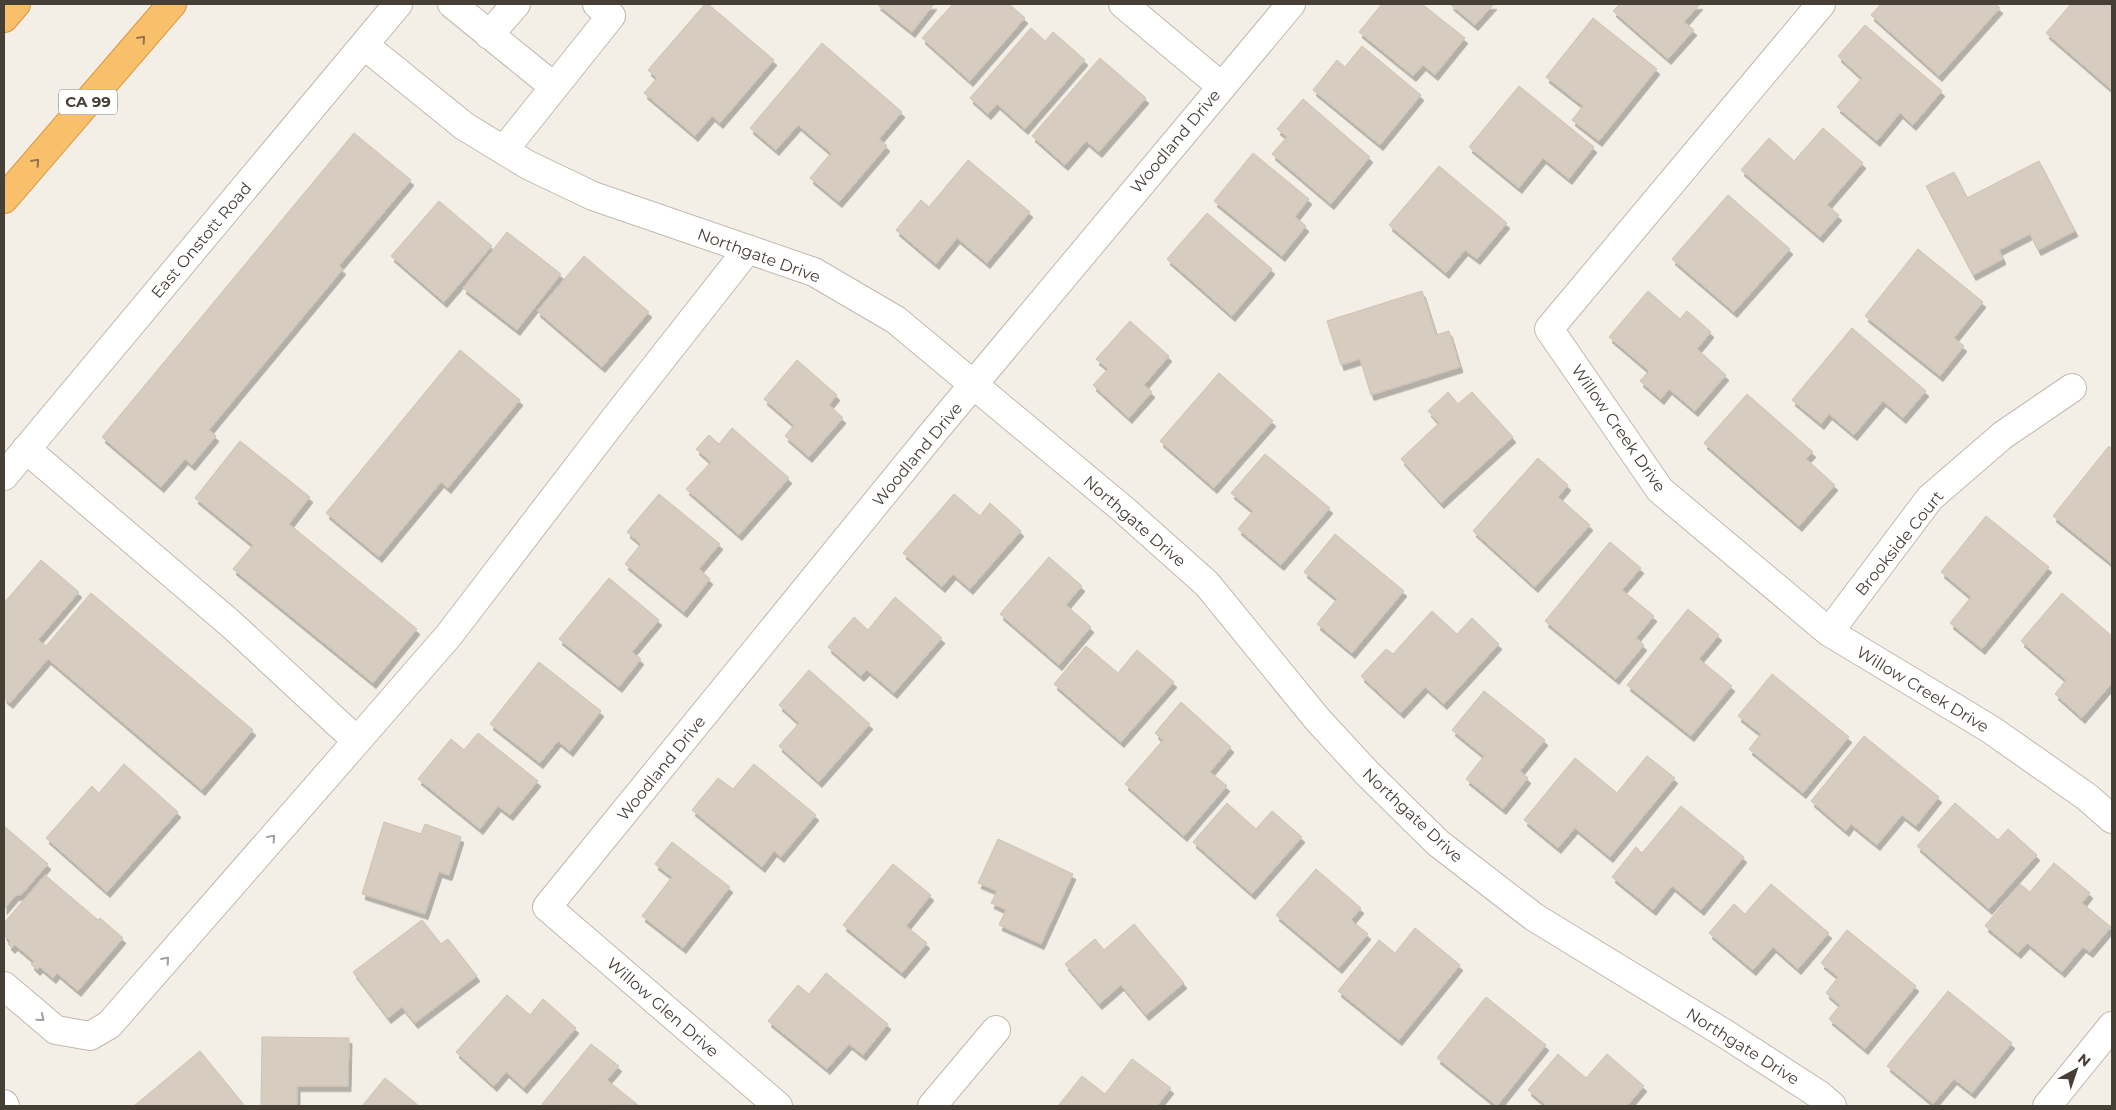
<svg xmlns="http://www.w3.org/2000/svg" width="2116" height="1110" font-family="Montserrat,sans-serif">
<style>
.building{fill:#d7ccc0;stroke:#cfc1b0;filter:url(#shadow)}
.lines{fill:none;stroke-linecap:round;stroke-linejoin:round}
.minor-casing{stroke:#c1b8ad;stroke-width:30}
.highway-casing{stroke:#d9933b;stroke-width:30}
.minor{stroke:#fff;stroke-width:28}
.highway{stroke:#f9c06c;stroke-width:28}
.oneway{stroke:#8e734c}
.oneway2{stroke:#a29f9a}
.labels{text-anchor:middle;stroke-width:5;stroke-linejoin:round;paint-order:stroke}
.shield{fill:#fff;stroke:#7e7972;stroke-width:1}
.shield-label{font-size:15px;font-weight:bold;fill:#463f36}
.street-label{font-size:16px;fill:#463f36;stroke:#fff}
</style>
<defs>
<filter id="shadow"><feDropShadow dx="3" dy="5.5" stdDeviation="0" flood-color="#0004"/></filter>
</defs>
<rect width="100%" height="100%" fill="#f3efe7"/>
<!-- building -->
<path class="building" d="M705,4H708L774,60L720,123L712,116L695,136L644,93L657,78L648,70Z
M877,4H934L912,32Z
M953,4H1009L1025,18L970,81L922,38Z
M1382,4H1422L1465,38L1435,75L1423,65L1413,76L1359,32Z
M1450,4H1494L1475,25Z
M1620,4H1700L1684,22L1694,30L1668,59L1613,11Z
M1881,4H1995L2000,8L1939,76L1871,15Z
M2071,4H2112V90L2046,33Z
M1593,18L1657,69L1599,141L1572,120L1583,106L1546,77Z
M1865,25L1942,91L1913,125L1900,113L1877,141L1837,107L1862,78L1838,56Z
M1031,28L1045,41L1053,32L1085,60L1025,129L997,104L988,114L970,98Z
M822,43L902,112L879,139L887,146L839,202L810,178L831,153L798,125L776,150L750,128Z
M1362,46L1421,95L1380,145L1313,90L1337,60L1345,67Z
M1100,58L1146,98L1099,152L1086,141L1065,165L1032,136Z
M1519,86L1594,147L1569,179L1543,158L1519,188L1469,147Z
M1303,99L1370,157L1331,204L1272,154L1287,137L1277,129Z
M1823,128L1863,163L1827,205L1839,215L1820,237L1741,170L1769,138L1794,161Z
M354,133L411,180L339,266L343,269L209,430L216,436L192,465L185,459L161,487L102,437Z
M1253,153L1309,199L1295,217L1306,226L1282,256L1214,201Z
M968,160L1030,212L987,263L957,238L936,264L896,230L921,200L929,207Z
M2039,161L2075,231L2038,250L2030,234L1999,250L2003,259L1973,275L1926,186L1954,172L1967,198Z
M1439,166L1507,223L1477,259L1465,250L1446,273L1389,225Z
M1728,195L1790,249L1734,312L1672,259Z
M439,201L492,246L444,302L391,256Z
M1207,213L1272,269L1232,316L1167,259Z
M507,232L561,274L517,330L463,288Z
M1918,249L1983,302L1954,338L1964,346L1940,376L1865,316Z
M584,256L649,312L602,367L537,311Z
M1422,291L1436,335L1449,331L1460,367L1371,395L1360,359L1341,365L1327,321Z
M1648,291L1680,319L1687,311L1711,332L1697,349L1726,375L1695,411L1669,389L1661,399L1640,381L1649,371L1609,337Z
M1130,321L1169,356L1144,385L1152,392L1129,418L1093,385L1108,369L1096,359Z
M1852,328L1926,391L1903,418L1883,401L1854,435L1829,414L1821,424L1792,400Z
M460,350L520,400L448,488L441,482L379,557L326,513Z
M797,360L837,395L829,405L843,418L809,457L785,436L794,425L764,399Z
M1219,373L1273,421L1214,488L1160,441Z
M1448,392L1458,404L1472,392L1513,437L1441,503L1401,459L1439,423L1428,411Z
M1747,394L1813,452L1806,459L1835,485L1799,526L1704,443Z
M732,428L789,478L739,535L686,489L711,462L696,449L709,435L719,444Z
M240,441L310,497L289,524L417,629L373,683L233,569L253,545L195,498Z
M2109,446L2112,449V564L2053,516Z
M1265,454L1330,508L1281,565L1238,529L1253,511L1231,493Z
M1538,458L1568,485L1558,497L1590,525L1535,587L1473,531Z
M659,494L720,544L699,569L710,579L684,612L625,564L641,544L627,532Z
M954,494L980,516L990,503L1021,531L970,589L953,574L942,587L903,553Z
M1986,516L2049,567L1982,649L1950,623L1971,597L1941,572Z
M1335,534L1404,591L1352,653L1317,624L1337,599L1304,572Z
M1610,542L1641,568L1622,590L1654,616L1636,638L1644,645L1616,679L1545,621Z
M1049,557L1082,586L1066,605L1091,627L1059,665L1000,614Z
M41,560L79,592L38,640L46,646L91,593L253,730L202,790L48,659L10,703L4,698V603Z
M609,578L659,620L632,652L641,659L619,687L559,639Z
M2062,593L2112,636V683L2082,718L2055,694L2066,680L2021,641Z
M895,597L942,638L894,693L867,670L861,676L828,647L854,617L868,630Z
M1688,609L1719,635L1699,659L1732,686L1691,736L1627,685Z
M1432,611L1457,634L1472,618L1499,644L1444,704L1425,687L1401,713L1361,676L1386,649L1393,654Z
M1086,646L1118,673L1137,650L1174,682L1121,742L1054,684Z
M539,662L601,711L570,751L558,741L540,763L490,724Z
M809,670L870,724L819,782L779,746L799,723L779,705Z
M1772,674L1849,737L1803,793L1749,749L1761,734L1738,716Z
M1484,691L1545,740L1520,771L1528,778L1503,809L1466,779L1484,756L1452,730Z
M1181,702L1231,747L1210,772L1227,786L1184,836L1125,784L1163,740L1155,733Z
M478,733L538,781L510,815L498,806L480,829L418,779L451,739L464,750Z
M1864,736L1939,797L1916,826L1902,815L1877,845L1851,824L1846,831L1811,801Z
M1647,756L1675,778L1610,857L1575,828L1558,848L1524,820L1575,758L1617,793Z
M124,764L178,812L107,892L46,838L92,786L99,793Z
M754,764L816,815L781,857L774,851L762,867L692,810L718,778L733,789Z
M1227,803L1256,829L1272,811L1302,837L1252,894L1193,842Z
M1955,803L1998,840L2008,829L2037,855L1989,909L1917,846Z
M1681,806L1744,857L1701,910L1672,886L1653,910L1612,877L1636,847L1642,853Z
M384,822L421,834L425,824L461,837L449,875L439,872L425,914L362,894Z
M4,826L48,864L21,895H16L4,909Z
M998,839L1073,874L1041,944L999,925L1006,910L991,903L997,891L978,883Z
M672,842L730,887L683,948L642,916L672,877L655,864Z
M2054,863L2090,893L2082,903L2111,927L2090,952L2083,947L2062,972L2027,943L2018,953L1985,926L2020,884L2030,892Z
M893,864L931,895L906,926L927,943L902,973L843,925Z
M1316,869L1361,908L1351,920L1368,934L1339,968L1276,915Z
M45,875L98,920L100,918L123,938L78,991L57,973L53,978L40,967L37,970L31,964L34,961L15,945L12,948L8,944L10,941L4,935V923Z
M1771,884L1829,933L1798,969L1773,947L1753,970L1709,933L1734,904L1745,914Z
M422,920L441,944L448,939L477,976L415,1023L402,1007L388,1018L353,972Z
M1134,924L1184,983L1146,1015L1121,985L1099,1004L1065,964L1095,939L1104,950Z
M1415,928L1460,965L1399,1040L1338,991L1379,940L1395,953Z
M1847,930L1916,986L1865,1049L1829,1019L1840,1005L1826,993L1838,977L1821,963Z
M826,973L888,1024L863,1055L849,1044L827,1069L768,1021L798,985L809,994Z
M1948,991L2012,1043L1972,1093L1954,1079L1933,1104L1887,1066Z
M507,995L530,1015L543,999L576,1028L524,1088L506,1072L494,1086L456,1052Z
M1486,997L1546,1045L1497,1106L1437,1058Z
M262,1037L349,1038L348,1086H297V1106H261Z
M591,1044L619,1066L607,1080L638,1105L545,1106L542,1104Z
M200,1051L245,1106H134Z
M1558,1054L1586,1078L1607,1054L1644,1086L1627,1106H1547L1528,1090Z
M1132,1059L1171,1088L1157,1106H1058L1082,1076L1105,1094Z
M385,1078L419,1106H362Z"/>
<g class="lines">
<!-- minor casing -->
<g class="minor-casing">
<path id="minor" d="M452,4L553,86
M1123,4L1221,86
M1821,4L1549,329L1660,490L1829,632L1990,729L2087,797L2112,819
M489,35L516,4
M364,45L464,126L528,165L593,196L814,272L896,320L1124,510L1207,584L1318,720L1367,773L1438,843L1534,917L1727,1035L1818,1094L1832,1106
M504,150L611,16L597,4
M26,449L232,625L357,741L449,635L616,417L748,249
M4,476L398,4
M1829,632L1930,498L2003,435L2072,388
M4,986L56,1030L90,1036L109,1025L357,741
M4,1104L5,1106
M778,1106L547,907L932,434L1291,4
M932,1106L996,1030
M2047,1106L2112,1026"/>
</g>
<!-- highway casing -->
<g class="highway-casing">
<path id="highway" d="M4,18L16,4
M4,199L172,4"/>
</g>
<!-- minor -->
<use href="#minor" class="minor"/>
<!-- highway -->
<use href="#highway" class="highway"/>
</g>
<!-- one-way arrows -->
<defs><path id="oneway-chevron" d="M-2-3.5L2.5 0L-2 3.5" fill="none" stroke-width="1.6" stroke-linecap="round" stroke-linejoin="round" transform="scale(1.25)"/></defs>
<g class="oneway">
<use href="#oneway-chevron" transform="translate(142 39) rotate(-49)"/>
<use href="#oneway-chevron" transform="translate(36 162) rotate(-49)"/>
</g>
<g class="oneway2">
<use href="#oneway-chevron" transform="translate(272 838) rotate(-49)"/>
<use href="#oneway-chevron" transform="translate(166 960) rotate(-49)"/>
<use href="#oneway-chevron" transform="translate(41 1018) rotate(40)"/>
</g>
<g class="labels">
<!-- shield labels -->
<rect class="shield" x="59" y="89.5" width="58" height="25" rx="4"/>
<g class="shield-label">
<text x="88" y="107">CA 99</text>
</g>
<!-- street labels -->
<g class="street-label">
<text transform="translate(1175 141) rotate(-50)" y="6">Woodland Drive</text>
<text transform="translate(201 240) rotate(-50)" y="6">East Onstott Road</text>
<text transform="translate(759 255) rotate(20)" y="6">Northgate Drive</text>
<text transform="translate(1619 428) rotate(55)" y="6">Willow Creek Drive</text>
<text transform="translate(917 454) rotate(-50)" y="6">Woodland Drive</text>
<text transform="translate(1135 521) rotate(41)" y="6">Northgate Drive</text>
<text transform="translate(1899 543) rotate(-51)" y="6">Brookside Court</text>
<text transform="translate(1923 689) rotate(31)" y="6">Willow Creek Drive</text>
<text transform="translate(661 768) rotate(-51)" y="6">Woodland Drive</text>
<text transform="translate(1413 815) rotate(43)" y="6">Northgate Drive</text>
<text transform="translate(663 1007) rotate(41)" y="6">Willow Glen Drive</text>
<text transform="translate(1743 1046) rotate(32)" y="6">Northgate Drive</text>
</g>
</g>
<!-- border -->
<rect width="2116" height="1110" fill="none" stroke="#463f36" stroke-width="10"/>
<!-- north arrow -->
<g transform="translate(2076 1070) rotate(40)" stroke="#ffffff" stroke-width="4" paint-order="stroke">
<path d="M0-4L9 19L0 12L-9 19Z" fill="#463f36"/>
<text y="-8" font-size="14" font-weight="bold" text-anchor="middle" fill="#463f36">N</text>
</g>
</svg>
